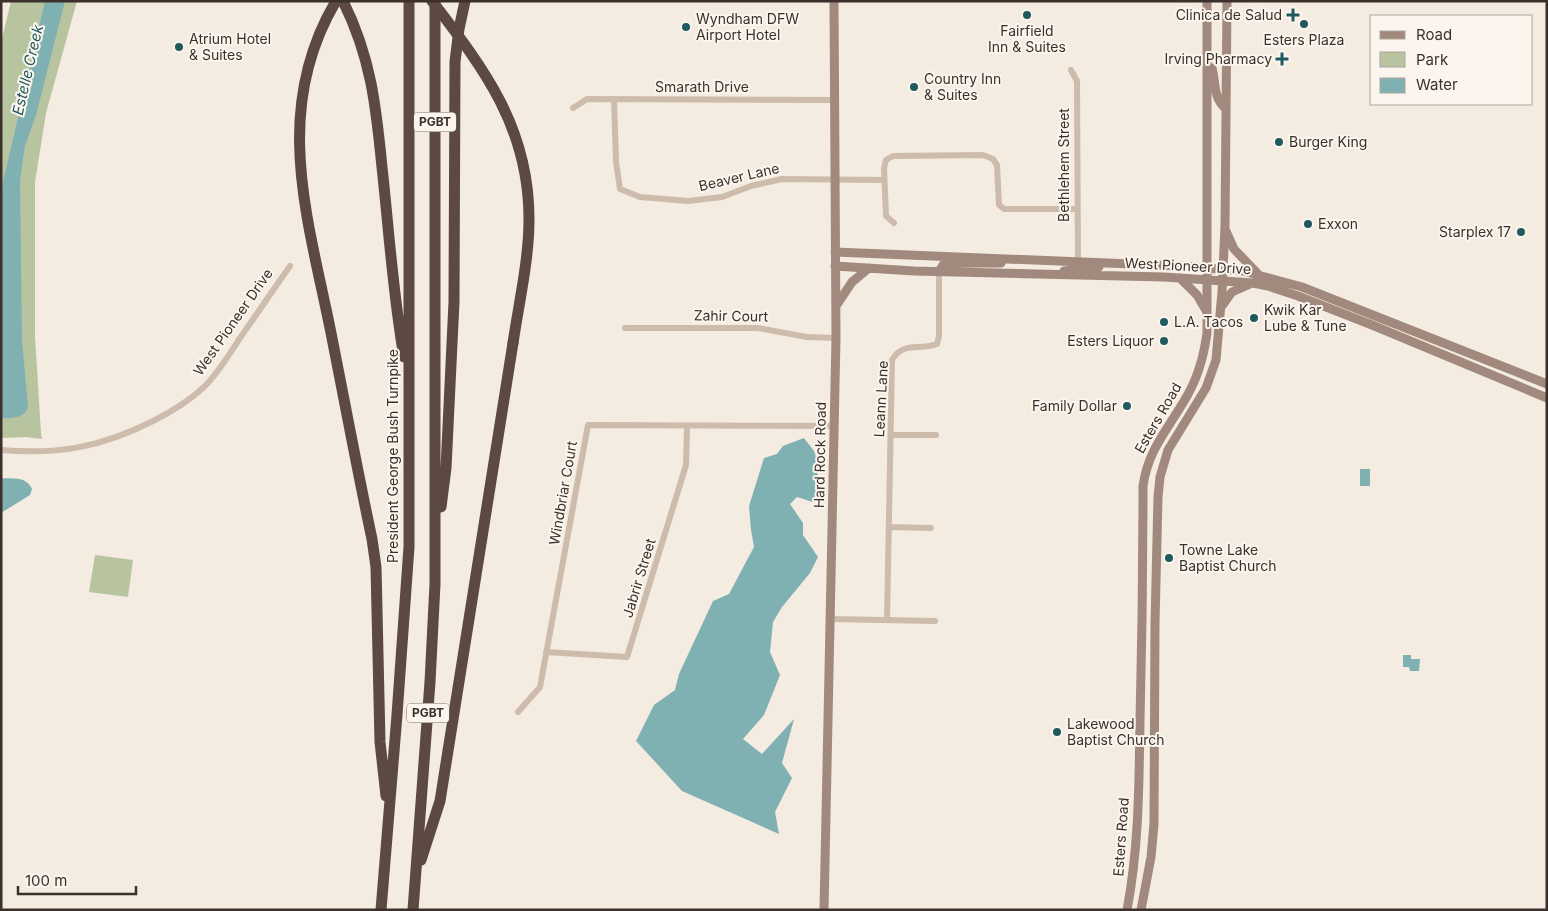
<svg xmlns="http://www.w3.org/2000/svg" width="1548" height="911" font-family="Inter,sans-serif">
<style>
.green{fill:#b8c4a0}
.water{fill:#7fb0b2}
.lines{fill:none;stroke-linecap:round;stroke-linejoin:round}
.street{stroke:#cdbbac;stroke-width:6}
.secondary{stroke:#a18a7d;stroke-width:9}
.highway{stroke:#5c4a42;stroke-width:11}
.highway-bridge{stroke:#5c4a42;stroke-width:11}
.poi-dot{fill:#1f5a5e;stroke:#fbf5ee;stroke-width:2}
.labels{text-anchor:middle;stroke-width:4;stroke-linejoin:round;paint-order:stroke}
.shield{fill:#fbf5ee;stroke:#756b66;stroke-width:1}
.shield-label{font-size:12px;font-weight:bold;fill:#3b302b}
.poi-label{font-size:14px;fill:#3b302b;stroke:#fbf5ee;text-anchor:start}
.street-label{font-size:14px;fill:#3b302b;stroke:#fbf5ee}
.water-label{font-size:15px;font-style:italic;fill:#1f5a5e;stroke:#fbf5ee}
</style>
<rect width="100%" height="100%" fill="#f4ebe1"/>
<!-- green -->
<path class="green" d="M11,1H77L46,113L35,182V336L41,433L42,439L26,437L1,438V43Z
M95,555L133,560L128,597L89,592Z"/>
<!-- water -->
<path class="water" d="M45,1H65L36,115L25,146L20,180L22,340L28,408C23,419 12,418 1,418V191Z
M804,438C807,442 811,447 814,451C819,463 819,491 813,502L797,497L790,504L803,523V535L818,557L810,573L782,607L773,622L770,652L780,675L764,715L743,739L762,754L794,719L782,763L792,778L775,812L779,834L682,791L636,741L654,705L675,690L679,674L713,601L729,594L754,547L751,530L749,506L764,458L777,454L783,446Z
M1360,469H1370V486H1360Z
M1,478C14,479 26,476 32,489L30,495L1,513Z
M1403,655H1411V659H1420L1419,671H1410L1409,667H1403Z"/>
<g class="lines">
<!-- street -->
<path class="street" d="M1071,70L1077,81L1078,262
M614,99L616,162L620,189L640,197L688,201L722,197L751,186L782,179L884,180
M573,108L587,99L834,100
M894,223L886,216L884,168L886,160L893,156L983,155L993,159L997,165L999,205L1004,209H1076
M625,328H758L807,337L836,338
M891,435H936
M1,450C58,455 102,447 153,421C171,412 189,401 204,387C218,373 229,355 240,338C257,314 273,290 290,266
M889,527L931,528
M829,619L935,621
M887,620L892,360C903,341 918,351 937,344L939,336V272
M546,652L627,657L686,465L687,427
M518,712L540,687L588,425L834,426"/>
<!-- secondary -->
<path class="secondary" d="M1212,68C1216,83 1213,97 1225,108
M1226,231L1234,249L1258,274
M835,252L1181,266L1243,271L1302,287L1547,384
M835,266L914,271L1164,277L1253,283L1268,286L1298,296L1372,325L1547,398
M1064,271L1099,267
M939,272L943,265L954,263H1001
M1180,278L1197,295L1207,312
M836,306L852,282L869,268
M1222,306L1232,292L1250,284
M824,910L836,338L834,1
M1127,910C1139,847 1139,785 1140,721C1142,643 1143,565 1143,486C1148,449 1169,428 1187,396C1198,377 1204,355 1207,333V1
M1141,910L1151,857L1154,824L1155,623L1158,497L1160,477L1168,450L1206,388L1216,360L1222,292L1225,227L1227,1"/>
<!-- highway -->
<path class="highway" d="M336,1C272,109 307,215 330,328C344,398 357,469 372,539L376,567L380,742L386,796
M343,1C371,57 376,106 382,167C389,231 393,295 404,357
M441,507L446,468L454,302L455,62L459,29L465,1
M421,860L440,801L513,343
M381,910L397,715L409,547V1
M413,910L430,682L435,584V1"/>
<!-- highway-bridge -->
<path class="highway-bridge" d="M432,1C485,70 529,128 529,219C529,260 519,302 513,343"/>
</g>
<!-- markers -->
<g class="poi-dot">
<circle cx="1027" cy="15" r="5"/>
<path d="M1290.5 7.5h5v5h5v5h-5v5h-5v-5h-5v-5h5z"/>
<circle cx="1304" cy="24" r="5"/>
<circle cx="686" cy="27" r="5"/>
<circle cx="179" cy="47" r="5"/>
<path d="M1279.5 51.5h5v5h5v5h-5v5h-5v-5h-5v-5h5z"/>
<circle cx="914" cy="87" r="5"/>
<circle cx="1279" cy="142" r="5"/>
<circle cx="1308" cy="224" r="5"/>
<circle cx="1521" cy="232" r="5"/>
<circle cx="1254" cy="318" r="5"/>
<circle cx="1164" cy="322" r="5"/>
<circle cx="1164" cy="341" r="5"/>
<circle cx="1127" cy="406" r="5"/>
<circle cx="1169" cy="558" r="5"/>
<circle cx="1057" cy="732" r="5"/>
</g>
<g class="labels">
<!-- shield labels -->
<g class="shield">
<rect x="414" y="112.5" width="42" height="19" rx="4"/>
<rect x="407" y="703.5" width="42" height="19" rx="4"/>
</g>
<g class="shield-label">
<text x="435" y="126">PGBT</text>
<text x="428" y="717">PGBT</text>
</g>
<!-- poi labels -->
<g class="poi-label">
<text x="1282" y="20" text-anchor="end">Clinica de Salud</text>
<text x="696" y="24">Wyndham DFW<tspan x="696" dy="16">Airport Hotel</tspan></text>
<text x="1027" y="36" text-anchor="middle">Fairfield<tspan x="1027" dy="16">Inn &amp; Suites</tspan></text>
<text x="189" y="44">Atrium Hotel<tspan x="189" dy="16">&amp; Suites</tspan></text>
<text x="1304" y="45" text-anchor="middle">Esters Plaza</text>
<text x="1272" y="64" text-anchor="end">Irving Pharmacy</text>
<text x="924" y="84">Country Inn<tspan x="924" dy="16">&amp; Suites</tspan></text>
<text x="1289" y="147">Burger King</text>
<text x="1318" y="229">Exxon</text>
<text x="1511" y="237" text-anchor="end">Starplex 17</text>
<text x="1264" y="315">Kwik Kar<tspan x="1264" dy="16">Lube &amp; Tune</tspan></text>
<text x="1174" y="327">L.A. Tacos</text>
<text x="1154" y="346" text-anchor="end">Esters Liquor</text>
<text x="1117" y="411" text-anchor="end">Family Dollar</text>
<text x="1179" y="555">Towne Lake<tspan x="1179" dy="16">Baptist Church</tspan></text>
<text x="1067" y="729">Lakewood<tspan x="1067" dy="16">Baptist Church</tspan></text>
</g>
<!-- street labels -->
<g class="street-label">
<text x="702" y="92">Smarath Drive</text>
<text transform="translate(1064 165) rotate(-90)" y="5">Bethlehem Street</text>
<text transform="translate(739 177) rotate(-13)" y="5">Beaver Lane</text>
<text transform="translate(1188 266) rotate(3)" y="5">West Pioneer Drive</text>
<text transform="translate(731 316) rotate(1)" y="5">Zahir Court</text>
<text transform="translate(233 322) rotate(-55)" y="5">West Pioneer Drive</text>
<text transform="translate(881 399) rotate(-87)" y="5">Leann Lane</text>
<text transform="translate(1158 418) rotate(-60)" y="5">Esters Road</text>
<text transform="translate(820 455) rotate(-89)" y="5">Hard Rock Road</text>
<text transform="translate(393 456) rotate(-90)" y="5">President George Bush Turnpike</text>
<text transform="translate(563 493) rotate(-80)" y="5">Windbriar Court</text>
<text transform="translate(639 578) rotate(-73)" y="5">Jabrir Street</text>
<text transform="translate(1121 837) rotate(-86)" y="5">Esters Road</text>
</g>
<!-- water labels -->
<g class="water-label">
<text transform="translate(28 70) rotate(-77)" y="5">Estelle Creek</text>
</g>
</g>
<!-- border -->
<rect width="1548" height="911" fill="none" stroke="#3b302b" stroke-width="5"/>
<!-- legend -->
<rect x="1370" y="15" width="162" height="90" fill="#fbf5ee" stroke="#aea6a0"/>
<rect x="1380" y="31" width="25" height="8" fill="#a18a7d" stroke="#aea6a0"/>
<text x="1416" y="40" font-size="15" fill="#3b302b">Road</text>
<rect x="1380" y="52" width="25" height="15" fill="#b8c4a0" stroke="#aea6a0"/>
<text x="1416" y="65" font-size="15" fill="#3b302b">Park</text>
<rect x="1380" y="78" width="25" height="15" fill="#7fb0b2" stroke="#aea6a0"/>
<text x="1416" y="90" font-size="15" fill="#3b302b">Water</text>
<!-- scale -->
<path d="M18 886v8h118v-8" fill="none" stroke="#3b302b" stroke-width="2.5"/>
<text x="25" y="886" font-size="15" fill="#3b302b" stroke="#fbf5ee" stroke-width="4" paint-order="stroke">100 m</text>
</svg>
